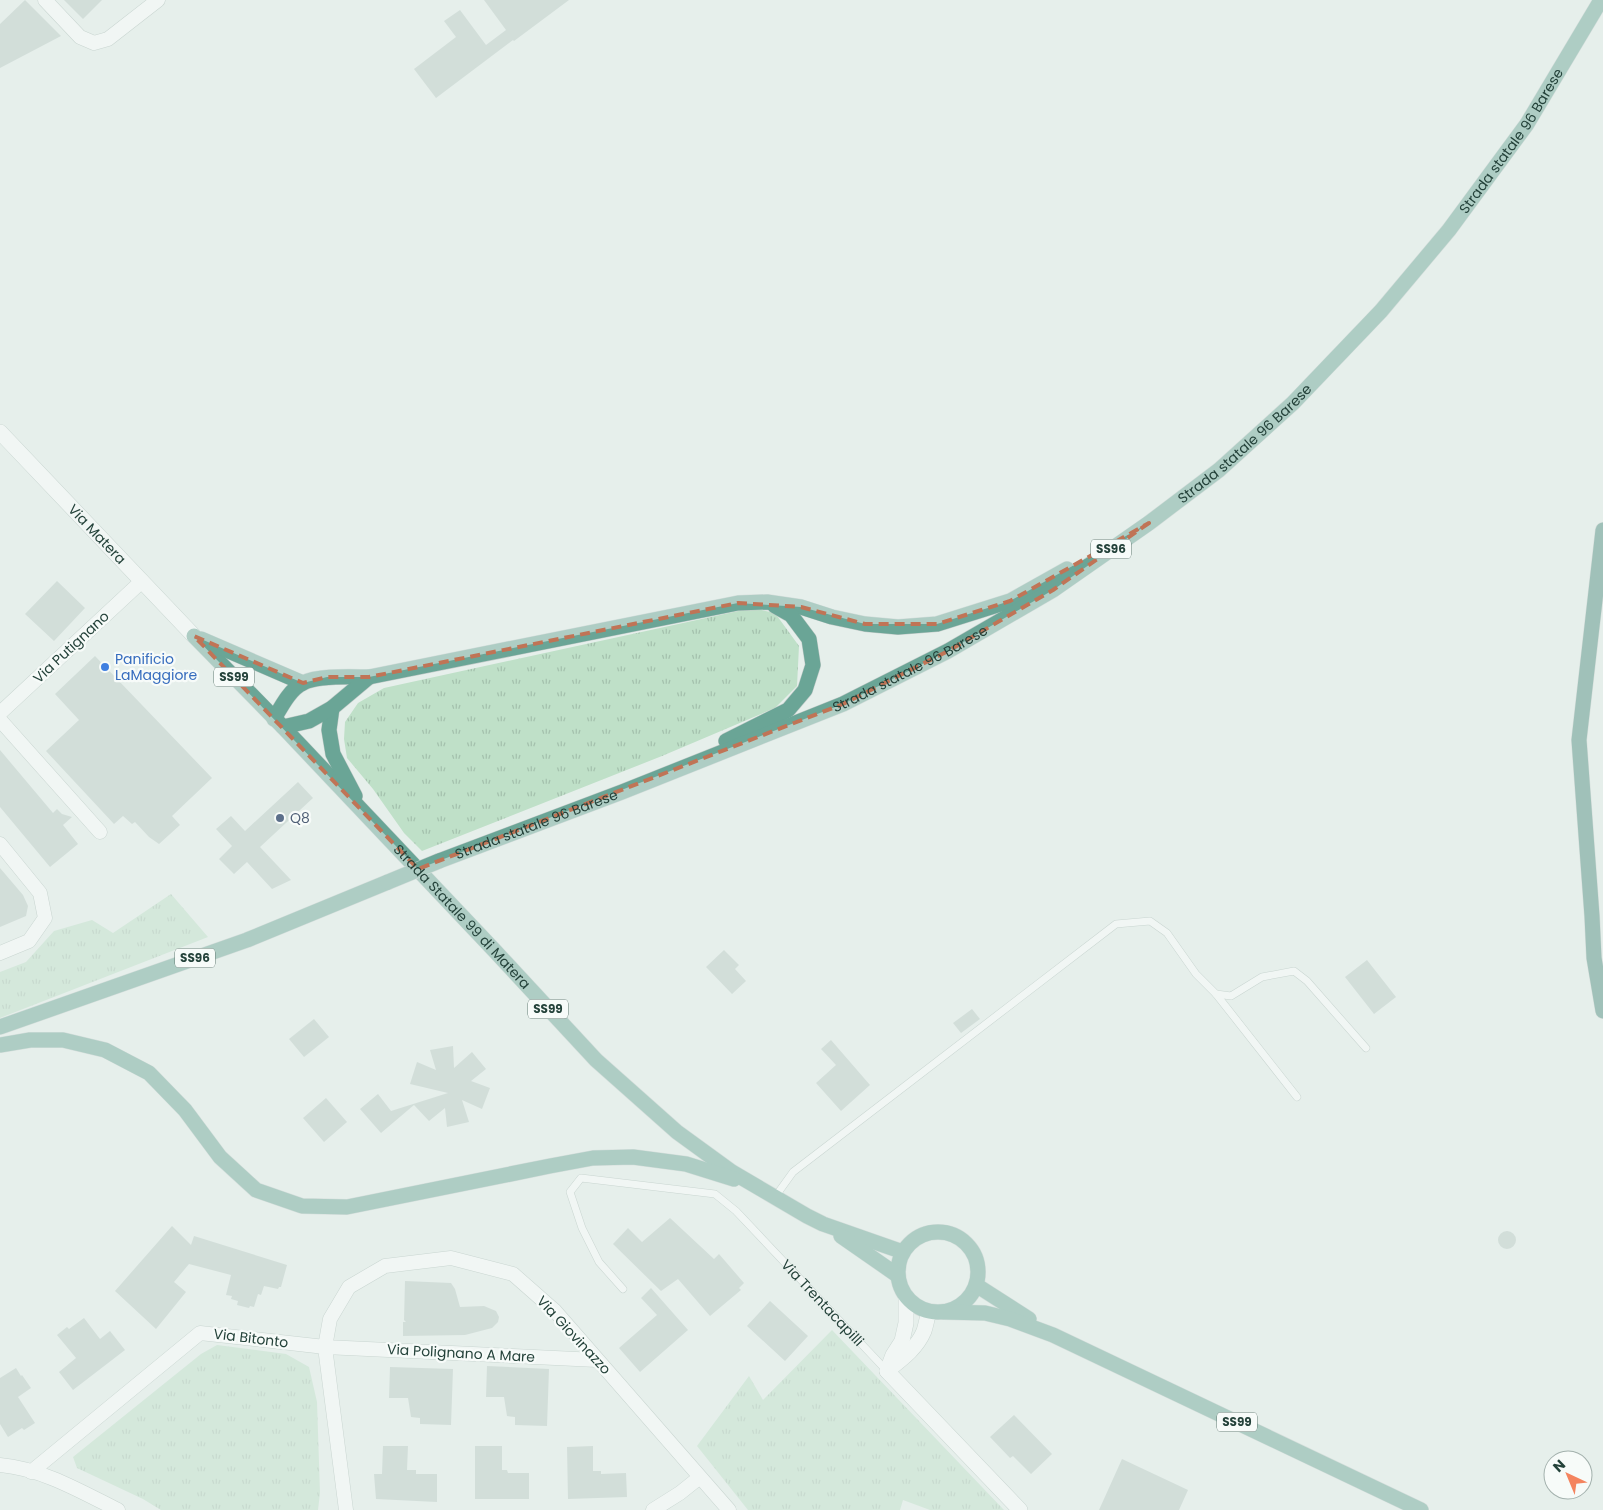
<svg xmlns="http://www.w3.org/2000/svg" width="1603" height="1510" font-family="Poppins,sans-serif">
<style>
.grass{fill:url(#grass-tufts)}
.building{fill:#bbcac4}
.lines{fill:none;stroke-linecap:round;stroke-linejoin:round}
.service-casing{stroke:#a8b8b2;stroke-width:8}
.minor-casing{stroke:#a8b8b2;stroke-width:15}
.tertiary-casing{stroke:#a8b8b2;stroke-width:16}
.primary-casing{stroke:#c2cac8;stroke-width:16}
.trunk-casing{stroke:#c2cac8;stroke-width:16}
.service{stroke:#fff;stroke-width:7}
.minor{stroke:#fff;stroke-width:14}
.tertiary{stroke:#fff;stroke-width:15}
.primary{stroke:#6aa596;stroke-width:15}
.trunk{stroke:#4c8a7c;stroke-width:15}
.primary-bridge-casing{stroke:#c2cac8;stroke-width:16;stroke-linecap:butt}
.primary-bridge{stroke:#6aa596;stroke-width:15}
.marked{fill:none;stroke:#c07456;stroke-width:4;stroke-dasharray:10 6;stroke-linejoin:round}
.shop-dot{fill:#3f7fe0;stroke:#f7fbf9;stroke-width:2}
.service-dot{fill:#5c6f8a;stroke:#f7fbf9;stroke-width:2}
.labels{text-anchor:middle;stroke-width:4.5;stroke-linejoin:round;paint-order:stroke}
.shield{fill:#f7fbf9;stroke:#637a73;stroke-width:1}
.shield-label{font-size:12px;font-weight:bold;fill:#24423a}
.street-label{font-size:14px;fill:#24423a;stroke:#f7fbf9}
.shop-label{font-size:14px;fill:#366cbe;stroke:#f7fbf9;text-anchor:start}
.service-label{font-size:14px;fill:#4e5e75;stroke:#f7fbf9;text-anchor:start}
</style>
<defs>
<pattern id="grass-tufts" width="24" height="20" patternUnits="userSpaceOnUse" patternTransform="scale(1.25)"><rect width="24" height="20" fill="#bfe0c8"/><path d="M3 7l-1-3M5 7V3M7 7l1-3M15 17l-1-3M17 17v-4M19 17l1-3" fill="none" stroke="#a4c1ad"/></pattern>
</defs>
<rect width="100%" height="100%" fill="#e6efeb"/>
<!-- grass -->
<path class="grass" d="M752,608L775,613L799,646L797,686L775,708L662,756L422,851L404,833L373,789L347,758L344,739L345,722L358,703L384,688Z
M171,894L208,937L0,1018V972L26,962L54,931L92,920L113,933Z
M832,1330L1004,1510H930L903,1500L900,1510H748L697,1446L749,1376L763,1400Z
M217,1345L286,1354L309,1367L317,1402L320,1493L318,1510H161L143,1499L77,1468L73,1457L201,1354Z"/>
<!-- building -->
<path class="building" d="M25,0L61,36L0,68V24Z
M64,0H102L83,19Z
M484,0H569L514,41L513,40L436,98L414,69L456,37L444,21L460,10L486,45L506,30Z
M57,581L85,608L54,641L25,614Z
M95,656L212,778L172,816L180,825L159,844L149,837L135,822L132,824L123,816L114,824L46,751L79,720L55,694Z
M0,750L53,813L57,809L62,814L72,817L63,825L78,844L50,867L0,807Z
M298,782L313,798L260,847L291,880L272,889L247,862L234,874L219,859L232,846L216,829L231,816L245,831Z
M0,868L23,895L28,906L26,916L0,927Z
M724,950L739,965L735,969L746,981L732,994L706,967Z
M1367,960L1396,997L1374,1014L1345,977Z
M972,1009L980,1019L961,1033L953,1023Z
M314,1019L329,1037L304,1057L289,1039Z
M831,1040L870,1085L841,1111L816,1083L836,1065L821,1049Z
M453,1046L454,1068L472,1052L486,1069L471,1081L490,1088L482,1109L462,1100L469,1122L447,1127L445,1108L429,1121L414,1105L381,1133L360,1109L378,1094L391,1111L448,1093L410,1084L417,1062L436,1070L430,1050Z
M326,1098L347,1122L324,1142L303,1118Z
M670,1218L714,1259L719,1254L744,1283L739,1288L741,1290L710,1316L678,1279L661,1291L613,1244L628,1228L642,1242Z
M172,1226L191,1245L194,1236L287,1265L281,1287H279L278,1289L264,1286L261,1295L258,1294L254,1307L250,1306L249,1308L237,1305L238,1301L231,1299L232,1296L226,1295L231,1275L189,1264L174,1282L186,1292L156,1329L115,1291Z
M1498 1240a9 9 0 1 1 18 0a9 9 0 1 1-18 0Z
M405,1281L451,1283L455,1289L460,1307L484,1306L496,1311L499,1317L498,1322L492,1328L465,1335L403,1336V1322H406L404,1320Z
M651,1288L688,1330L640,1372L619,1348L657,1315L641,1298Z
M770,1301L808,1336L785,1361L747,1326Z
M84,1318L100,1339L110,1331L125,1350L73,1390L59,1372L76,1358L57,1335L67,1327L69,1329Z
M487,1366L549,1369L547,1426L515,1425V1417L507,1416L504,1397H486Z
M390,1367L453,1369L451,1425L420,1424V1418L411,1417L408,1398H389Z
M16,1368L21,1376L22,1375L31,1388L18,1397L35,1423L24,1430L22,1428L8,1437L0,1424V1378Z
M1014,1415L1052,1454L1031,1474L1013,1456L1010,1458L990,1437Z
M383,1446H408L407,1470H416V1474H437V1502L376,1499L374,1474H382Z
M475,1446H502V1470H507L508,1473H529V1499H475Z
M593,1446V1471H601V1474L626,1473L627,1497L568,1499L567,1447Z
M1122,1459L1188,1490L1179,1510H1099Z"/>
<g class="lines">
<!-- service casing -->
<g class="service-casing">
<g id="service">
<path d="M1216,994L1297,1097"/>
<path d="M775,1197L793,1172L1116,924L1150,921L1167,933L1196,974L1216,994L1231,996L1262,977L1294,971L1307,981L1366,1048"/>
<path id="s1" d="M623,1289L599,1262L582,1228L570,1192L581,1178L715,1194L736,1211L887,1371"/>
</g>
</g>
<!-- minor casing -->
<g class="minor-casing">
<path id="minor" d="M45,0L80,37L94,43L108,39L158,0
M0,713L142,581
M0,720L100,832
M0,844L40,893L45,918L29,941L0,953
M0,1465C43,1469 80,1491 118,1510
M31,1472L200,1333L325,1347L597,1360
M346,1510L325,1347L330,1319L349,1287L385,1266L451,1258L513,1274L555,1311L729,1510
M653,1510L680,1493L700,1477"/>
</g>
<!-- tertiary casing -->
<g class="tertiary-casing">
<g id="tertiary">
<path id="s2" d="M0,432L194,636"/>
<path d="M888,1370C902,1359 917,1348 924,1331C926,1325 927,1318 929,1312"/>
<path d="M887,1371L1020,1510"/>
<path d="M887,1371L893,1355L902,1341L906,1323V1297"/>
</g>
</g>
<!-- primary casing -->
<g class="primary-casing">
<g id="primary">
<path id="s3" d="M194,636L283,727L494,950L596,1060L677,1132L732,1172L807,1216L823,1224L903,1252"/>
<path d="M201,639L303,683"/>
<path d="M332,708L329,730L333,754L355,796"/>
<path d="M274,719C281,707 290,689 303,683C318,675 352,677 369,677L738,603L767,602L801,607L832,617L865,624L898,627L937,624L1010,601L1067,569"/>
<path d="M283,727L309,721L332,708L369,677"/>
<path d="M726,741L788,710L805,690L813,665L809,639L791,615L775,606"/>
<path id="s4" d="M439,861L622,792L843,704L948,651L1053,590L1149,523L1219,470L1293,403L1381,311L1449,230L1527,124L1601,0"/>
<path d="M0,1027L247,940L388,882"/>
<path d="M0,1045L30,1040H63L105,1050L149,1073L185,1110L220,1157L256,1190L302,1206L347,1207L550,1166L593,1158L633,1157L686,1164L734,1179"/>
<circle cx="938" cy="1272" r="40"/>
<path d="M841,1236L897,1275"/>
<path d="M976,1285L1029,1319"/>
<path d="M944,1312L985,1313L1010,1319L1053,1335L1421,1510"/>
</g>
</g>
<!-- trunk casing -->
<g class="trunk-casing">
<path id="trunk" d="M1603,530L1579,740L1592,916L1594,958L1603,1011"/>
</g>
<!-- service -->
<use href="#service" class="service"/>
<!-- minor -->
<use href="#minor" class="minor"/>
<!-- tertiary -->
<use href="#tertiary" class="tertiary"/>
<!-- primary -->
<use href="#primary" class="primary"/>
<!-- trunk -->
<use href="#trunk" class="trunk"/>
<!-- primary-bridge casing -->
<g class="primary-bridge-casing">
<path id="primary-bridge" d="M388,882L439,861"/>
</g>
<!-- primary-bridge -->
<use href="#primary-bridge" class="primary-bridge"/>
</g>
<!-- marked area -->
<path d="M0 0H1603V1510H0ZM1149,523L1053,590L948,651L843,704L418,869L194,636L303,683L327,677H369L738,603L801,607L865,624H937L1010,601Z" fill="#e6efeb" fill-opacity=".55" fill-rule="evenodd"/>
<path class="marked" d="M1149,523L1053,590L948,651L843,704L418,869L194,636L303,683L327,677H369L738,603L801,607L865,624H937L1010,601Z"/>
<!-- markers -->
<circle class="shop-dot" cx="105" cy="667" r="5"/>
<circle class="service-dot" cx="280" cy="818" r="5"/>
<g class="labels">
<!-- shield labels -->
<g class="shield">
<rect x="1091" y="539.5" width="40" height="19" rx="4"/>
<rect x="214" y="667.5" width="40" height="19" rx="4"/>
<rect x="175" y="948.5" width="40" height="19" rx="4"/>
<rect x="528" y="999.5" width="40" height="19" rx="4"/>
<rect x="1217" y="1412.5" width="40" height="19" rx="4"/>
</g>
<g class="shield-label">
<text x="1111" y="553">SS96</text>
<text x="234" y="681">SS99</text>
<text x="195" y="962">SS96</text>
<text x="548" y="1013">SS99</text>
<text x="1237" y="1426">SS99</text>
</g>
<!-- street labels -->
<g class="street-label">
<text dy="5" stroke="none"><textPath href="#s4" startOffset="1319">Strada statale 96 Barese</textPath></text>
<text dy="5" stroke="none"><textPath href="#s4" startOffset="914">Strada statale 96 Barese</textPath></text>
<text dy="5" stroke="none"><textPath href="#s2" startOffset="141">Via Matera</textPath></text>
<text transform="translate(71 647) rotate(-43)" y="5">Via Putignano</text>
<text dy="5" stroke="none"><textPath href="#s4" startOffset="509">Strada statale 96 Barese</textPath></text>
<text dy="5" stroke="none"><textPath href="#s4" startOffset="104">Strada statale 96 Barese</textPath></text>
<text dy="5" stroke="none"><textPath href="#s3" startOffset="388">Strada Statale 99 di Matera</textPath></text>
<text dy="5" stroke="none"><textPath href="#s1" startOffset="418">Via Trentacapilli</textPath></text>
<text transform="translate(574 1335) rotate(47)" y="5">Via Giovinazzo</text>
<text transform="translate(251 1338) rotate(7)" y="5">Via Bitonto</text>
<text transform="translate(461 1353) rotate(3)" y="5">Via Polignano A Mare</text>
</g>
<!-- shop labels -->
<g class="shop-label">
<text x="115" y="664">Panificio<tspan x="115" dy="16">LaMaggiore</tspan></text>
</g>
<!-- service labels -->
<g class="service-label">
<text x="290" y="823">Q8</text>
</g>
</g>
<!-- north arrow -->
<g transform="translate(1568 1475) rotate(316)"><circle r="24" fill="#f7fbf9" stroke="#a3b1ad"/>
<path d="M0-4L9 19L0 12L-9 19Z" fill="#f4845f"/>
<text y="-8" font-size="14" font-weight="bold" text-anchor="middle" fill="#24423a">N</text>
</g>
</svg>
